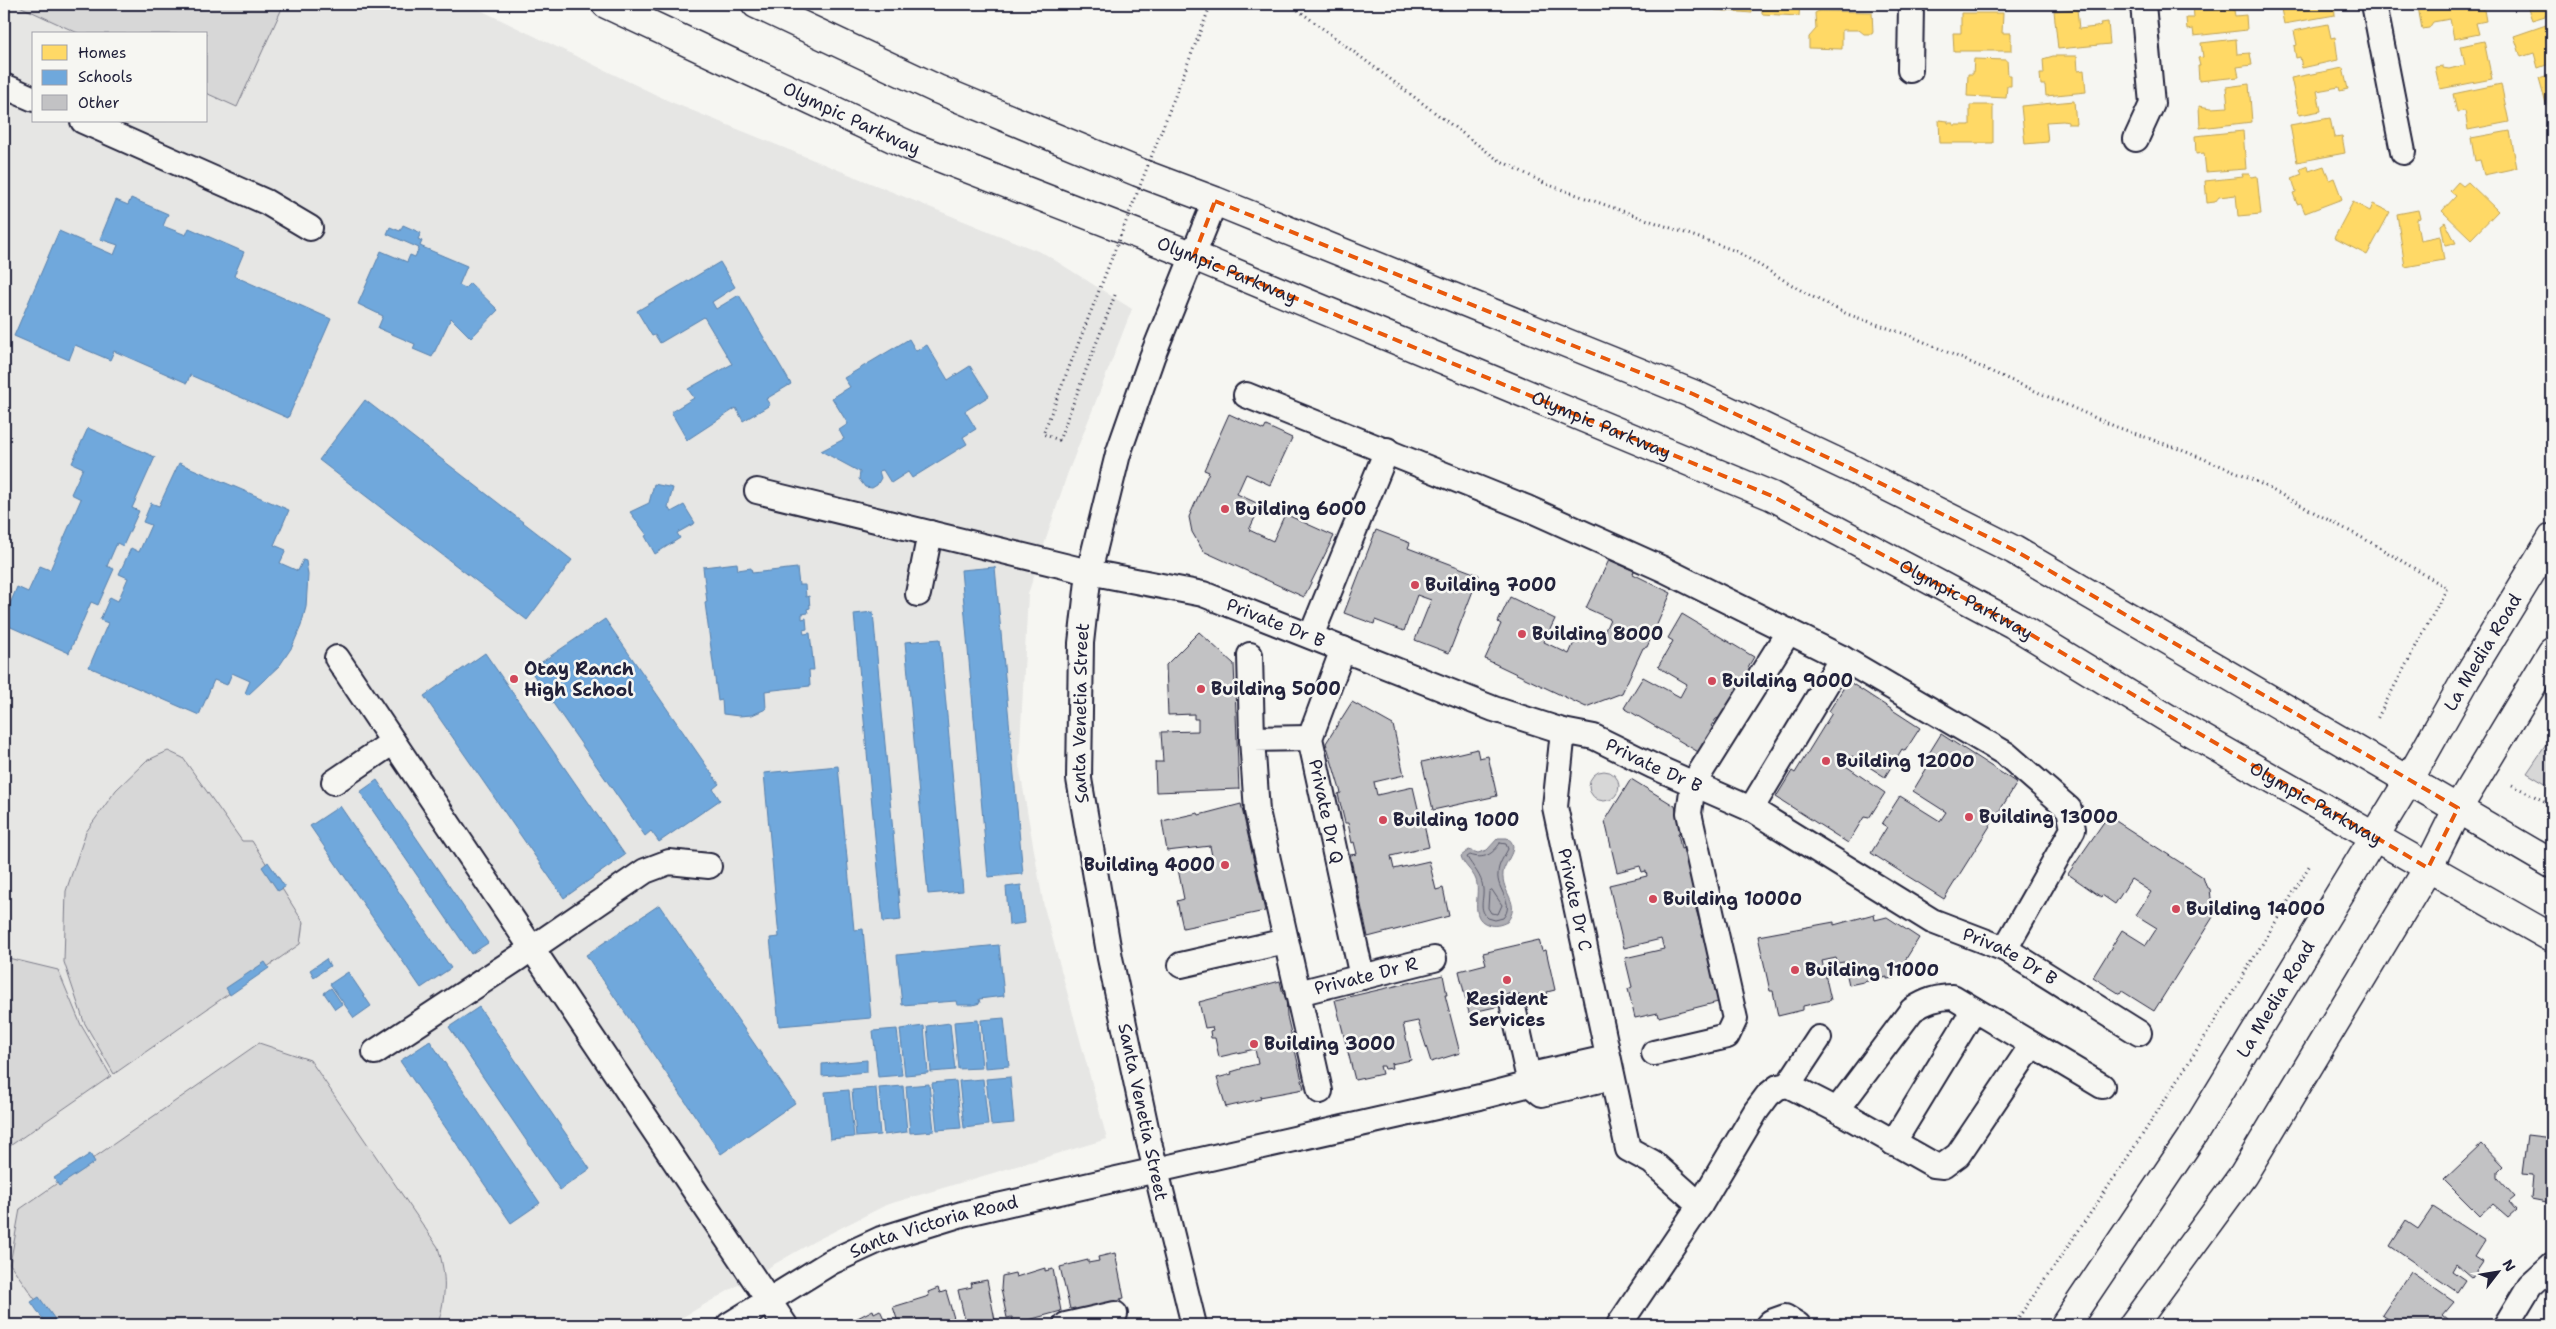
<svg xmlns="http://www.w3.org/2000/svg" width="2556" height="1329" font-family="'Shantell Sans',sans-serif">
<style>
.built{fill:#e6e6e4;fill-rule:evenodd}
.green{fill:#d7d7d7;stroke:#7c7c89}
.water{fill:#adadb3;stroke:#757583}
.homes{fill:#ffd966;stroke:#bda259}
.schools{fill:#6fa8dc;stroke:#5880ac}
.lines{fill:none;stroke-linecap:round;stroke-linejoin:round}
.shore{stroke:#5a5a6b;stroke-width:1}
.building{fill:#c2c2c4;stroke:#22223b}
.minor-casing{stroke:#22223b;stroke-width:28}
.major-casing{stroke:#22223b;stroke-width:31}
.path{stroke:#22223b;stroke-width:3;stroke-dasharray:1 4;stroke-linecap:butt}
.minor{stroke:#f6f6f2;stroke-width:24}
.major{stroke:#f6f6f2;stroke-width:28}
.path-bridge{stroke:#22223b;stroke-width:3;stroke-dasharray:1 4;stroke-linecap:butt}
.marked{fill:none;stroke:#e8590c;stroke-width:4;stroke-dasharray:10 6;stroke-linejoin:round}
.poi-dot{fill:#d1495b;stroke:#f6f6f2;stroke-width:2}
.labels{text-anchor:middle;stroke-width:5;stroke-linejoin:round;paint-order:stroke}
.street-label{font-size:18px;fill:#22223b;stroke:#f6f6f2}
.poi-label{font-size:18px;font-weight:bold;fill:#22223b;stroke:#f6f6f2;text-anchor:start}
</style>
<rect width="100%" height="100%" fill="#f6f6f2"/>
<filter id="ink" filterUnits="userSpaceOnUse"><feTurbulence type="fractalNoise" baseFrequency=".02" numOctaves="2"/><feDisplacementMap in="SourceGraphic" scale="10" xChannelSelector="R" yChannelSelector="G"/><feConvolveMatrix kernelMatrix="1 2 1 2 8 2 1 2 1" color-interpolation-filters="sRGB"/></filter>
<g filter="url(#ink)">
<!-- built -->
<path class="built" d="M4,4H468L671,102L1045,254L1132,309L1067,475L1028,594L1019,765L1044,907L1107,1139L886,1205L813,1242L669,1325H4ZM34,34H206V121H34Z"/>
<!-- green -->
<path class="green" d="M15,4H284L237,107L206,93V34H80Z
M2552,736V788L2527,773Z
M168,751L183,758L242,841H252L303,922L300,944L114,1074L84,1022L64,962L66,891L86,832L116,790L146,761Z
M1589 786a15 15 0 1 1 30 0a15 15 0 1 1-30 0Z
M4,957L58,970L81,1025L111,1076L4,1150Z
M259,1043L310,1060L438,1247C447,1279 446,1293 438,1325H53L10,1264L20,1209Z"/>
<!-- water -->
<path class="water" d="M1498,838H1507C1522,847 1504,861 1503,873C1501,893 1522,903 1507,922C1501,925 1494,927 1487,924C1469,917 1481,894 1476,880C1473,871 1463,865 1461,856L1469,850L1478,853L1487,850Z"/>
<!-- homes -->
<path class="homes" d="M1715,4H1757H1752V13L1715,10Z
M1762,4H1800L1799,16L1762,14Z
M2193,4H2233L2235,16L2246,15L2247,30L2194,36L2193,29L2187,30L2186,18H2194Z
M2280,4H2334L2335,15L2284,24Z
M2434,4H2483L2486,21L2476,23L2479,34L2454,39L2450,19L2433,22L2429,28L2422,29L2418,7Z
M2526,4H2550L2552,14L2532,20Z
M2077,9L2079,29L2096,27L2101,25L2100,23L2108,22L2110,44L2058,49L2054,11Z
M1819,11L1872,12L1873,32L1872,34H1864L1859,30H1842V49L1809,48V37L1816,29L1815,13Z
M1961,13H2003L2002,33H2011V51H1954L1953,33H1961Z
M2552,23V63L2538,68L2534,53L2521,57L2514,36Z
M2328,24L2331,38L2335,37L2338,60L2302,68L2300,57L2296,58L2294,46L2297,45L2294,31Z
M2236,39L2237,54L2250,53L2252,65L2237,67L2239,77L2199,81L2198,66H2200L2198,58L2203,57L2201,43Z
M2484,41L2492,79L2440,89L2435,67L2443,66V68L2449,69L2465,65L2461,46Z
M2053,56H2077L2078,71L2084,70L2086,92L2046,96L2045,85H2041L2040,74H2044L2043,59Z
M1974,59L2007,60L2008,75H2011V86H2007L2006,98L1967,96L1968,74H1973Z
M2343,68L2348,89L2340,91L2339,87L2317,91L2321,111L2299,115L2291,78Z
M2552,74V113L2549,114L2539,78Z
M2249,84L2252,122L2200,128L2199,106L2211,108L2228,107L2226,87Z
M2501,84L2509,122L2468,130L2465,111L2457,112L2453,94Z
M2074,101L2076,124H2068V122L2063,121L2046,122L2048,142L2025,144L2021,106Z
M1970,105H1993V143H1940L1939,120L1948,121V123H1953V125H1970Z
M2330,118L2334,137L2342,136L2345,153L2297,162L2290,125Z
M2243,131L2246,169L2206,172L2204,153L2196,154L2195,136Z
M2510,131L2517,168L2484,175L2480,160L2475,161L2471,138Z
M2308,166L2309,171L2324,166L2329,180L2334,178L2342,199L2305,213L2301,203L2297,204L2293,193L2296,192L2292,178L2302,174L2300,169Z
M2242,174H2250L2251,177L2257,176L2261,214L2238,216L2236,195L2219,197L2215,202L2207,203L2205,181L2243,177Z
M2458,182L2463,186L2468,182L2498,211L2471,239L2442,211L2456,196L2450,191Z
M2353,202L2370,211L2373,204L2390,212L2367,255L2334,238Z
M2418,210L2420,218L2417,219V224L2420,240L2440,236L2444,260L2405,267L2397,214Z
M2445,222L2456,243L2445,245L2441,225Z"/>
<!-- schools -->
<path class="schools" d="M131,198L168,214L163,226L186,235L189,228L244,252L234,276L331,319L288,418L190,375L187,383L114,351L110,360L75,345L69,360L14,336L59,231L114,255L118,245L100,239L116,200L128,205Z
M403,225L421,233L418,239L422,241L420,246L467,266L459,285L465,288L470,283L498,310L471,338L451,318L432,357L413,349L415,344L378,328L383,316L358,304L381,251L407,262L410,255L415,257L419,248L387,234L390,227L400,231Z
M720,262L735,287L712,302L716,309L739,295L791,384L766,399L770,405L743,421L736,408L687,440L671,412L694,398L688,389L732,364L704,317L660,343L655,335L652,336L637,311Z
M909,339L916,351L927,345L948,380L970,366L989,396L965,411L976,429L963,437L967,444L912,478L908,472L891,483L883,470L879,471L881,478L877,485L872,488L865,487L859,479L860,472L821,451L844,439L839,430L848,424L832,398L850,387L844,378Z
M365,400L572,560L527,620L319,460Z
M88,428L155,457L132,508L139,511L123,546L117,543L107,566L114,569L98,605L91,602L69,653L4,624V618L17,587L28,592L40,566L50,570L81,499L71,494L83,468L72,463Z
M179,463L289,510L274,545L286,550L280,563L298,571L303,560L306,561L308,575L306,607L301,626L292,647L280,665L248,695L245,693L250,681L232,673L227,685L214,680L199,715L89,667L108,623L100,620L110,597L118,601L128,578L119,574L131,548L139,552L151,525L143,522L151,503L159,506Z
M654,484L673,488L668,507L671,512L684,505L695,523L677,533L680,538L655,554L645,536L647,535L630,512L649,503Z
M737,563L738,570L751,568L752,573L797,568L799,585H805L806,597L809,596L810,608L807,609L808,613L802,614V619L806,618L807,629L803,630L804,634L810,633L814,670H809L810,686L765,691L766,709L752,715L739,716L723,714L722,700L718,701L705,603L707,602L703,567Z
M995,567L1023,874L988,877L961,570Z
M873,612L901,920L883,922L854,614Z
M605,619L719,784L713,789L720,800L659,842L651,831L645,836L530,670Z
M940,639L963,891L928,894L905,642Z
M485,653L625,855L564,898L424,696Z
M838,766L854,930L863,929L871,1018L779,1026L770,938L779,937L764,773Z
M377,780L488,943L471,954L360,792Z
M340,806L451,968L421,988L310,826Z
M268,862L285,887L278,891L262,867Z
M1021,885L1025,923L1009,925L1006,887Z
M659,905L795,1103L721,1154L586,955Z
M999,945L1004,996L979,999L980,1003L973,1005H957L956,1001L902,1005L897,955Z
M326,959L330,966L314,977L310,970Z
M265,962L269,968L230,995L226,988Z
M348,972L371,1006L354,1018L330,984Z
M331,988L342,1004L335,1009L324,993Z
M479,1007L590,1169L560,1190L449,1027Z
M1004,1018L1009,1066L985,1068L981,1020Z
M978,1020L982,1068L958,1069L954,1022Z
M950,1023L955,1070L931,1072L927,1026Z
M924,1026L928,1073L905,1075L900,1029Z
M897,1029L902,1075L878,1077L873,1031Z
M430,1041L540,1203L511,1223L400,1061Z
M867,1060V1072L822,1076V1064Z
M1010,1077L1014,1123L991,1125L986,1079Z
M983,1079L988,1125L964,1128L959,1081Z
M956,1081L961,1128L937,1130L932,1083Z
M929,1084L934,1131L910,1133L906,1086Z
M903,1086L907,1132L884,1135L879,1088Z
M876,1088L880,1135L856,1137L852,1090Z
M849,1090L854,1137L830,1139L825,1092Z
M90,1154L95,1162L59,1186L54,1178Z
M39,1297L59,1325H47L31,1302Z"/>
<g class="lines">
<!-- shore -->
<path class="shore" d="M1500,843L1506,844L1508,849C1504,857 1498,864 1498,874C1496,890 1516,903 1503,918L1495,920L1488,918C1478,909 1484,900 1483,889C1482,875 1473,868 1467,857L1470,855C1484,860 1493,854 1500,843Z
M1492,890L1502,905L1498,914L1491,913L1488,908L1489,892Z"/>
</g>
<!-- building -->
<path class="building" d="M1229,414L1264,430L1266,426L1292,438L1270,485L1246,474L1237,494L1261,505L1249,530L1273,541L1285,514L1334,536L1304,597L1203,551L1192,532L1189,517L1209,472L1204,470Z
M1376,530L1410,543L1408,548L1479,575L1449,653L1415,640L1431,600L1417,595L1404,631L1375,620L1374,624L1344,613Z
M1609,560L1634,571L1633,574L1671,593L1647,647L1643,648L1622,693L1586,707L1485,659L1501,624L1498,622L1510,597L1555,619L1544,642L1569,654L1579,631L1588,630L1602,637L1610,619L1586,608Z
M1682,614L1754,657L1748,667L1750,669L1721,717L1716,719L1711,726L1714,728L1700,753L1624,708L1643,677L1680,697L1687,684L1658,667L1673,641L1668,638Z
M1199,632L1234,664L1239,789L1156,792L1155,762H1163L1161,732L1198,731V719H1194V714L1168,715L1166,665Z
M1848,681L1920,728L1905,751L1902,749L1885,777L1852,756L1846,766L1885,793L1869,818L1864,817L1848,843L1776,797L1792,771L1795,773L1832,713L1829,711Z
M1352,702L1393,725L1404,775L1374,782L1377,795L1413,787L1420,817L1422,816L1429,847L1391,856L1394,869L1429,861L1436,890L1443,888L1449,916L1368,937L1350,855L1357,854L1354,842L1352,843L1348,823H1345L1338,794L1341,793L1326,743Z
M1941,734L2017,783L1944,899L1871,853L1887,827L1882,824L1900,796L1940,821L1946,812L1913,791L1928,766L1923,763Z
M1477,749L1479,758L1488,756L1497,796L1433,810L1422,762Z
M1631,779L1675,806L1681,832L1678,833L1681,849L1684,848L1696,898L1693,899L1722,1001L1659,1017L1658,1013L1635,1018L1628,989L1632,987L1625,958L1664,949L1661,939L1624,948L1609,885L1647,876L1646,871L1642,872L1640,866L1617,872L1605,821Z
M1241,804L1265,911L1183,928L1177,901L1184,899L1178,869L1213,861L1210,846L1167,851L1162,821L1198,813L1199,815Z
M2108,816L2203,877L2206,886L2210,889L2213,917L2154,1011L2122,991L2120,994L2093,977L2122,930L2146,945L2157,928L2136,915L2151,892L2131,879L2115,904L2102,895L2101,897L2068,874Z
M1874,914L1875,920L1887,917L1919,938L1894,978L1887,979V977L1849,985L1844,962L1838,963L1836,958L1822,961L1831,1000L1803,1006V1010L1778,1016L1773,991H1770L1758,936L1834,922V925Z
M1539,940L1542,951L1546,950L1555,990L1547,992L1548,995L1469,1013L1459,971L1486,964L1483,953Z
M1443,975L1447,995H1445L1460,1053L1431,1062L1418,1021L1403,1024L1411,1060L1391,1064L1392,1068L1385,1069L1384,1066H1380L1382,1074L1355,1080L1335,1000Z
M1280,981L1283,994H1286L1287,1016L1304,1089L1260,1097L1261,1099L1226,1107L1217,1078L1232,1074L1231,1072L1241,1069V1068L1258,1064L1255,1049L1219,1057L1215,1038H1211L1210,1031L1213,1030L1212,1027L1205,1028L1199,1002Z
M2527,1135L2552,1138V1203L2531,1199L2533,1175L2522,1174Z
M2482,1144L2503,1166L2498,1171V1178L2515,1197L2509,1202L2516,1210L2508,1217L2493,1204L2480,1216L2444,1180Z
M2433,1207L2485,1241L2475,1257L2483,1262L2472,1278L2456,1264L2452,1271L2465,1280L2457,1292L2390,1246L2406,1221L2418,1229Z
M1115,1253L1124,1298L1120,1299L1121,1302L1076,1312L1075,1308L1070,1309L1060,1267L1088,1260V1263L1099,1261L1098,1257Z
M1045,1268V1271L1053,1269L1061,1311L1014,1324L1012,1317L1007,1318L1001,1289L1002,1276L1015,1273L1016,1277Z
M2411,1272L2454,1302L2443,1315L2455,1325H2398L2382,1315Z
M987,1280L996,1325H966L958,1290L972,1287L971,1283Z
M938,1288L940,1293L946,1291L956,1325H899L893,1307L929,1296L928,1292Z
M873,1310L874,1313L880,1310L887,1325H836L845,1321L846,1324Z"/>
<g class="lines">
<!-- minor casing -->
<g class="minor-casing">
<g id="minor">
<path d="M2374,4L2403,152"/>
<path d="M1910,70L1911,4"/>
<path d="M4,86L34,99"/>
<path d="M83,121L266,202L310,228"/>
<path d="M2136,139L2152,104L2143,4"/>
<path d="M1246,395L1527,508L1663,569L1842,658L2006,754L2069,809L2073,829L2005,949"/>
<path id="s1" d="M757,491L1089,572L1203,594L1494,709L1563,731L1594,737L1653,766L1751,809L1932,921L2005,949L2139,1033"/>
<path d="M918,594L930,533"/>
<path d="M1311,636L1387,450"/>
<path id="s2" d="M1343,649L1310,738L1362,977"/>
<path d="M1250,655L1252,739"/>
<path d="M337,658L785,1325"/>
<path id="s3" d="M1563,731L1555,807L1628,1149L1652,1162L1700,1205L1619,1325"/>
<path d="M1310,738L1252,739L1257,811L1320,1091"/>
<path d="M334,782L393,742"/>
<path d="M1751,809L1842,658"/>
<path d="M1181,965L1286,941"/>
<path id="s4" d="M1298,993L1434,959"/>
<path d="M1513,1007L1530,1084L1542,1094L1612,1077"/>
<path d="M375,1052L515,960L645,871L669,862L709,866"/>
<path d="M1654,1053L1727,1036L1735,1019L1689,813L1693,784L1789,631"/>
<path d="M1788,1085L1819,1038"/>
<path d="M1837,1110L1912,1010C1926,1001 1937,997 1953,997L2102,1086"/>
<path d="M1893,1143L1974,1010"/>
<path d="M1700,1205L1756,1111L1768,1095L1778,1087L1788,1085L1837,1110L1934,1165L1943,1166L1958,1155L2032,1045"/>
<path id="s5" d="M729,1325L831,1262L881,1239L962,1214L1480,1097L1530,1084L1540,1073L1607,1058"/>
<path d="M1066,1325L1115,1314"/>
<path id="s6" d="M1194,1325L1149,1142L1110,958L1079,779L1081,643L1089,572L1118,454L1152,357L1215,201"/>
<path d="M1768,1325L1771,1322L1785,1317L1798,1325"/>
<path d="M2506,1325L2530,1285L2552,1265"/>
</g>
</g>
<!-- major casing -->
<g class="major-casing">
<g id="major">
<path id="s7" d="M606,4L910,146L1194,256L1772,496L2013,624L2182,727L2552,938"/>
<path d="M756,4L937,89L1138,172L1215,201L1693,394L1852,469L2014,550L2552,864"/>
<path id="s8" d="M2065,1325L2193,1135L2409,780L2466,679L2552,538"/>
<path d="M2133,1325L2243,1175L2428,868L2458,808L2552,652"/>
</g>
</g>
<!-- path -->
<path class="path" d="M1290,4L1497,159L1546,184L1736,251L1807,294L1847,314L1911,336L2114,426L2179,449L2244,475L2370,542L2447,588L2377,719
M2512,785L2552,805
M2013,1325C2119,1176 2217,1021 2311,863"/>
<!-- minor -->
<use href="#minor" class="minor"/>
<!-- major -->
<use href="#major" class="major"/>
<!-- path-bridge -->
<path class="path-bridge" d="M1115,295L1059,440L1043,434L1211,4"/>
</g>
</g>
<!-- marked area -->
<path class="marked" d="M1215,201L1693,394L1852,469L2014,550L2458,808L2428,868L2013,624L1772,496L1194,256Z"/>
<!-- markers -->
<g class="poi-dot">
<circle cx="1225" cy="509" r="5"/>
<circle cx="1415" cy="585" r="5"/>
<circle cx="1522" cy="634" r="5"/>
<circle cx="514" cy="679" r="5"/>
<circle cx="1712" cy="681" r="5"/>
<circle cx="1201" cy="689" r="5"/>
<circle cx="1826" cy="761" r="5"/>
<circle cx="1969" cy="817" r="5"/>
<circle cx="1383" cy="820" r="5"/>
<circle cx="1225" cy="865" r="5"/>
<circle cx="1653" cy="899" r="5"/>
<circle cx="2176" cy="909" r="5"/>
<circle cx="1795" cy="970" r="5"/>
<circle cx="1507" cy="980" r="5"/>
<circle cx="1254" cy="1044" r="5"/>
</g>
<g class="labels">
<!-- street labels -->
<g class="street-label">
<text dy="6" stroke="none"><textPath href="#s7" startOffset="271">Olympic Parkway</textPath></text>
<text dy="6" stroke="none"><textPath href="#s7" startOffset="676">Olympic Parkway</textPath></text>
<text dy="6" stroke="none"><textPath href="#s7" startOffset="1081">Olympic Parkway</textPath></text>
<text dy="6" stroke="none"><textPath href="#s7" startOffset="1486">Olympic Parkway</textPath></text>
<text dy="6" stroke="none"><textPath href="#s1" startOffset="536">Private Dr B</textPath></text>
<text dy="6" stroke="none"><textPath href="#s8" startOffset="792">La Media Road</textPath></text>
<text dy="6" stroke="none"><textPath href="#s6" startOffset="624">Santa Venetia Street</textPath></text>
<text dy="6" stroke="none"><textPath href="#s1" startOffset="941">Private Dr B</textPath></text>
<text dy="6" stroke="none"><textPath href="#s7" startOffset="1891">Olympic Parkway</textPath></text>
<text dy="6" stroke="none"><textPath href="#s2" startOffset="170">Private Dr Q</textPath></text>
<text dy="6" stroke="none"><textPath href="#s3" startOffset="171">Private Dr C</textPath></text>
<text dy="6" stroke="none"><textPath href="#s1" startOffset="1346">Private Dr B</textPath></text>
<text dy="6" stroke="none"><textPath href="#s4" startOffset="70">Private Dr R</textPath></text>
<text dy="6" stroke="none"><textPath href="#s8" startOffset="388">La Media Road</textPath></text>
<text transform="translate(1143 1112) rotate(78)" y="6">Santa Venetia Street</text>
<text dy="6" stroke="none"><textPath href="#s5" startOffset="229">Santa Victoria Road</textPath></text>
</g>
<!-- poi labels -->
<g class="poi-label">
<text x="1235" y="515">Building 6000</text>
<text x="1425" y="591">Building 7000</text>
<text x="1532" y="640">Building 8000</text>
<text x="524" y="675">Otay Ranch<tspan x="524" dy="21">High School</tspan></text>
<text x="1722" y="687">Building 9000</text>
<text x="1211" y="695">Building 5000</text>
<text x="1836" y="767">Building 12000</text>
<text x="1979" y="823">Building 13000</text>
<text x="1393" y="826">Building 1000</text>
<text x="1215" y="871" text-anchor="end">Building 4000</text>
<text x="1663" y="905">Building 10000</text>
<text x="2186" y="915">Building 14000</text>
<text x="1805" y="976">Building 11000</text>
<text x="1507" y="1005" text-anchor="middle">Resident<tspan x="1507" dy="21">Services</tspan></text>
<text x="1264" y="1050">Building 3000</text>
</g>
</g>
<!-- margin -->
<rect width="2556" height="1329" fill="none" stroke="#f6f6f2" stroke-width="20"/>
<rect x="10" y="10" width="2536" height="1309" fill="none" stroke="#22223b" stroke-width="2" filter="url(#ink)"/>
<!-- legend -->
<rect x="32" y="32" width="175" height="90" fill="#f6f6f2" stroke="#a1a1a9"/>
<rect x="42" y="45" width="25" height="15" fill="#ffd966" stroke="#a1a1a9"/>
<text x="78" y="58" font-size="15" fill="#22223b">Homes</text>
<rect x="42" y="70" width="25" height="15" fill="#6fa8dc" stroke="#a1a1a9"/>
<text x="78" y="82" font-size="15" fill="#22223b">Schools</text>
<rect x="42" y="95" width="25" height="15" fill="#c2c2c4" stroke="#a1a1a9"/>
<text x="78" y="108" font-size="15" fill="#22223b">Other</text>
<!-- north arrow -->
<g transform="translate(2498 1272) rotate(59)" stroke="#f6f6f2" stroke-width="4" paint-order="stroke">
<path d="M0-4L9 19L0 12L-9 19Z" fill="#22223b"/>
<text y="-8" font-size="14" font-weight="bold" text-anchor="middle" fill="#22223b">N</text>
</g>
</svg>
